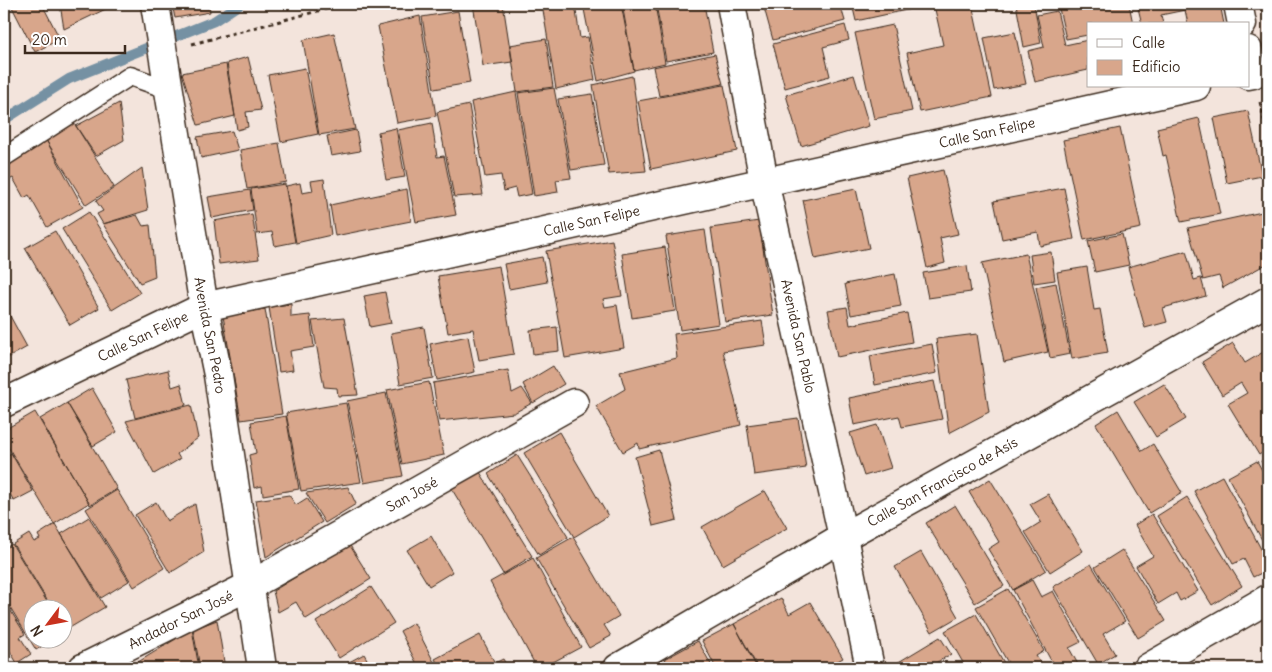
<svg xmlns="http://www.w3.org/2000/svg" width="1272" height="672" font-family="Delius,sans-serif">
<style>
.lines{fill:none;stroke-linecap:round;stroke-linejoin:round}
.stream{stroke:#7591a3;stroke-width:10}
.building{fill:#d8a68b;stroke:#3b2a1e}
.lane-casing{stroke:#3b2a1e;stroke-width:21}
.street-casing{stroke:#3b2a1e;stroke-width:31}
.secondary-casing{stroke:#3b2a1e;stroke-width:31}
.path{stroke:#3b2a1e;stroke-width:3;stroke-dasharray:4 4;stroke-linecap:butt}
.lane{stroke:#fff;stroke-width:18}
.street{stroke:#fff;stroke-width:28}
.secondary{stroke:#fff;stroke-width:28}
.labels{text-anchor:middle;stroke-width:4.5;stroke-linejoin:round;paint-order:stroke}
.street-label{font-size:14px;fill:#3b2a1e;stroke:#fff}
</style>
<rect width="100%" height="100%" fill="#f3e4dc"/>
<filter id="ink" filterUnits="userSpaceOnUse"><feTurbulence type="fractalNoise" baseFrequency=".02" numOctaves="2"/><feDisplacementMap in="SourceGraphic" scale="10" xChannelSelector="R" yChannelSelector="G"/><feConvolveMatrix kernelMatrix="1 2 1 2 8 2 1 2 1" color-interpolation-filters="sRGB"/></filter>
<g filter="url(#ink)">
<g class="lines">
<!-- stream -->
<path class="stream" d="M4,120L69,79L214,21L240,4"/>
</g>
<!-- building -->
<path class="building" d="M17,4H42L60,39L35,52L12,7Z
M60,4H113L114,5L64,29Z
M172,4H209L210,12L175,18Z
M473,4H503L512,62L483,66Z
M542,4H575L580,38L588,37L595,80L556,89Z
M583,4H621L634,71L598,81Z
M622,4H655L665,63L634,70Z
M656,4H704L713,52L666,61Z
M763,4H840L845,21L773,40Z
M852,4H924L925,6L856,21Z
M972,4L992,97L920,112L907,53L943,45L934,5Z
M1016,4H1034L1041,43L1024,47Z
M1058,4H1129L1133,24H1088V35L1066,39Z
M1137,4H1220L1224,24H1188L1185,10L1161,15L1163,24H1142Z
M458,11L470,83L434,89L422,17Z
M1057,11L1065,45L1088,40V70L1035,82L1028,51L1044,47L1037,15Z
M420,16L436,116L397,123L378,26Z
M845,25L849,40L823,47L830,76L785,88L773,44Z
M893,25L912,111L874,119L855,33Z
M1015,32L1026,84L994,90L984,38Z
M334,33L355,129L319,135L303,40Z
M546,39L553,87L517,92L510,45Z
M715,54L723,84L659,96L653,67Z
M248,57L261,110L246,112L248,127L237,130L227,63Z
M226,64L235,116L198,125L182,73Z
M305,68L318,134L281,142L268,75Z
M854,75L869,126L801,146L786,95Z
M632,76L646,171L609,174L593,85Z
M724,85L737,151L651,169L638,101Z
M554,88L571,178L556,180L558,192L534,196L518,93Z
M516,92L532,194L517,197L515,188L504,191L501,175L485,177L471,102Z
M592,94L604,165L571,170L558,99Z
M119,103L124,140L96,156L76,126Z
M469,105L483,195L454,197L437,112Z
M1248,111L1262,176L1227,183L1214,118Z
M1199,118L1220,214L1181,222L1166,155L1163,156L1157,128Z
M74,123L114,187L86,205L46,140Z
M432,123L437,157L444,156L456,215L416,222L398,130Z
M396,128L405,177L386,180L378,132Z
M1120,128L1141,228L1084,240L1063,140Z
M356,130L360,151L331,156L327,136Z
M232,131L238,150L201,158L197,137Z
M46,140L83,207L47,227L29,195L24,198L13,178L9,180L4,171V164Z
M279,143L286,182L247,189L240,150Z
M142,168L148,210L103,224L97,214L103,211L96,201Z
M943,170L958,234L940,238L945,263L927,268L907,178Z
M324,179L331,235L296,243L286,186L300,183L302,193L313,191L311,181Z
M285,184L295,242L275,246L272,232L257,234L251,189Z
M1064,188L1074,239L1040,246L1038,232L1002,239L994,201Z
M407,189L411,221L335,236L330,205Z
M856,189L869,248L815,259L803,200Z
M250,190L253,210L212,218L208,197Z
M89,212L140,293L112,310L62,229Z
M1262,212L1268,229V263L1223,288L1219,276L1203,280L1188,228Z
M252,214L259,259L219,264L214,221Z
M137,215L143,226L150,225L155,277L140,283L103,224Z
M759,221L773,315L725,322L711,228Z
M705,230L719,324L680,330L666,236Z
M55,231L99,308L70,325L25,248Z
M1122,234L1129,265L1095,272L1088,241Z
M612,240L622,296L603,299L605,307L617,305L624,348L565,358L546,251Z
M665,247L675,311L632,318L622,254Z
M1186,251L1194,280L1201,278L1206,296L1163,308L1167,322L1145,328L1128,267Z
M1051,252L1055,280L1034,283L1030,255Z
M1026,254L1048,352L1004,362L982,263Z
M542,257L547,282L509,289L504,264Z
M499,266L514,354L479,360L473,329L448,333L438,276Z
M967,266L971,292L928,298L923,273Z
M1087,267L1094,310L1100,309L1108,353L1072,359L1057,272Z
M895,274L901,306L851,315L845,284Z
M1056,283L1070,354L1050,358L1036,287Z
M385,292L391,323L370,327L364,296Z
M291,304V317L310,315L314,347L290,351L293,370L279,372L269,307Z
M4,305L27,347L4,360Z
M847,307L850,325L907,313L912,342L837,357L828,310Z
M265,309L282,414L241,420L223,316Z
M344,318L358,395L338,396L337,388L324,387L312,321Z
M762,321L766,345L723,351L741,425L639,449L638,443L623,452L596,406L625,389L620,372L677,358L674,334Z
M424,327L433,378L400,384L391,333Z
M557,327L559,351L533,354L530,330Z
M977,334L989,412L949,433L936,339Z
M468,336L475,372L437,380L430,344Z
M1233,343L1245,363L1265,351L1268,357V449L1259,455L1228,404L1247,393L1241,383L1222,395L1202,362Z
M932,344L937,373L875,385L870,356Z
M553,366L564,384L533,403L523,384Z
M168,370L172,387L181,384L186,405L135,418L126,380Z
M508,370L512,393L522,388L532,403L514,413L439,421L433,383Z
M934,381L942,419L902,427L899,416L854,425L849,398Z
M429,382L444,455L402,464L387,390Z
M1164,384L1186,419L1156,437L1134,402Z
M92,388L117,432L93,446L67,403Z
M386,393L403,476L364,483L347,401Z
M67,403L117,489L90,505L40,419Z
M346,403L361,482L301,491L286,413Z
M191,405L198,438L177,454L180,459L154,474L126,421Z
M1118,410L1142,451L1153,444L1182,493L1149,513L1096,424Z
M35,412L89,503L54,524L4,440V430Z
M286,416L299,489L263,495L262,486L254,488L249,455L256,453L251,422Z
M798,418L806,468L754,475L747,425Z
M877,425L891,468L864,476L850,433Z
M559,432L608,516L574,537L524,453Z
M659,450L677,520L653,526L635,457Z
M11,453L33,491L14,501L4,484V458Z
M517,455L568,537L539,555L488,474Z
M1268,457V474L1261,461Z
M1257,461L1268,481V551L1228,477Z
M478,469L532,556L503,574L450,486Z
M1222,476L1268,562V570L1253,577L1244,559L1233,564L1194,491Z
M990,479L1046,570L1013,590L988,549L999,542L969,492Z
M348,487L356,504L325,523L306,493Z
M117,490L164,568L134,587L86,509Z
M765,491L787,528L723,565L702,527Z
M1048,494L1083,551L1050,572L1025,532L1041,522L1030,504Z
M289,495L296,505L307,498L322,522L266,557L256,500Z
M1187,497L1242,586L1212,605L1157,516Z
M156,502L167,521L195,504L204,552L170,573L135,515Z
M955,505L1004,586L975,603L926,523Z
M1152,514L1198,591L1180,601L1176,593L1158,604L1136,566L1153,556L1135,525Z
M89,517L129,581L101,598L61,534Z
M55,524L105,607L66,630L62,624V610H53L13,544L29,534L34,542L40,539L38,535Z
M431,536L452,572L429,586L407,550Z
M573,537L619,616L604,625L611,636L589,648L536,558Z
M12,544L52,610H32V640H52L36,650L4,597V549Z
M349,544L371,579L306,619L296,602L278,612L273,591Z
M1122,550L1166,621L1138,638L1095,567Z
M921,552L958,617L932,632L895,567Z
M533,558L581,647L542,668H537L490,582Z
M1091,564L1125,621L1103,634L1115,654L1098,664L1053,587Z
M1032,580L1041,597L1053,591L1081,642L1069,648L1080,668H1055L1013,590Z
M371,587L394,623L339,658L316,622Z
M1008,589L1044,651L1036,656L1044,668H1011L976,607Z
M781,598L789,614L810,602L843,658L825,668H758L734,624Z
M4,600L25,634L20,637L31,654L17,663L4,641Z
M976,614L1007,668H966L945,631Z
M217,620L225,668H200L193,629Z
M414,623L437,668H419L400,631Z
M734,624L757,668H716L702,641Z
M192,629L199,668H131L130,667Z
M480,635L495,663L503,659L508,668H440L435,659Z
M940,637L951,654L927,668H900L897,663Z
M698,641L713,668H670L665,659Z
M364,654L372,668H338Z"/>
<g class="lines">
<!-- lane casing -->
<g class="lane-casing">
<path id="lane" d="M4,157L130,76L170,90"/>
</g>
<!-- street casing -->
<g class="street-casing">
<g id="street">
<path id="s1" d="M731,4L764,181L843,537L870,668"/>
<path d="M1238,4L1242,24"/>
<path d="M1248,50L1253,74L1248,75"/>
<path id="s2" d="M4,403L204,307L1196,86"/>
<path id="s3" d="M83,668L251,585L574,403"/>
<path id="s4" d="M618,668L843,537L1268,301"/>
<path d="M1148,668L1268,599"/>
</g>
</g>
<!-- secondary casing -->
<g class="secondary-casing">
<g id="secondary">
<path id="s5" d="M155,4L204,307L218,375L262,668"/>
</g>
</g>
<!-- path -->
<path class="path" d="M192,44L345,4
M1260,102L1268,136"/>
<!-- lane -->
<use href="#lane" class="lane"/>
<!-- street -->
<use href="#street" class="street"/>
<!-- secondary -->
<use href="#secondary" class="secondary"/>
</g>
</g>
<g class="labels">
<!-- street labels -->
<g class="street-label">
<text dy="5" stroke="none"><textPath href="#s2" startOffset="1024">Calle San Felipe</textPath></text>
<text dy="5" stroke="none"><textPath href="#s2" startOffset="619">Calle San Felipe</textPath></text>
<text dy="5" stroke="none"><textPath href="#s2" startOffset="154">Calle San Felipe</textPath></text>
<text dy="5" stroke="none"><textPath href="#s5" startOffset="336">Avenida San Pedro</textPath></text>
<text dy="5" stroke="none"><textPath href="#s1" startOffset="339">Avenida San Pablo</textPath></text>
<text dy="5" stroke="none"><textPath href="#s4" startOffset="374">Calle San Francisco de Asís</textPath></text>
<text dy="5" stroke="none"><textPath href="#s3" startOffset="372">San José</textPath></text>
<text dy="5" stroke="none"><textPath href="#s3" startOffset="109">Andador San José</textPath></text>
</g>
</g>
<!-- margin -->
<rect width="1272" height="672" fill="none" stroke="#fff" stroke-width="20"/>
<rect x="10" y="10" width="1252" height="652" fill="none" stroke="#3b2a1e" stroke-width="2" filter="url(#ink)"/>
<!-- legend -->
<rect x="1087" y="22" width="162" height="65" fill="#ffffff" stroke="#b1aaa5"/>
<rect x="1097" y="39" width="25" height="8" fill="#ffffff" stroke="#b1aaa5"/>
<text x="1132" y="48" font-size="15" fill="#3b2a1e">Calle</text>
<rect x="1097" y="60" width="25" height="15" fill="#d8a68b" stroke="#b1aaa5"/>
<text x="1132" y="72" font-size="15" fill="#3b2a1e">Edificio</text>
<!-- north arrow -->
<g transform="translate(48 624) rotate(238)"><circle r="24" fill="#ffffff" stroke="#b1aaa5"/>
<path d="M0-4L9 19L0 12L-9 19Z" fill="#c8321e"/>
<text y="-8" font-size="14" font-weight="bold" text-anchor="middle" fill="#3b2a1e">N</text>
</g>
<!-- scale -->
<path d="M25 45v8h100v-8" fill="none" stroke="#3b2a1e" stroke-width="2.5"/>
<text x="32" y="45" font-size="15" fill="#3b2a1e" stroke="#ffffff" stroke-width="4" paint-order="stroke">20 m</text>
</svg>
